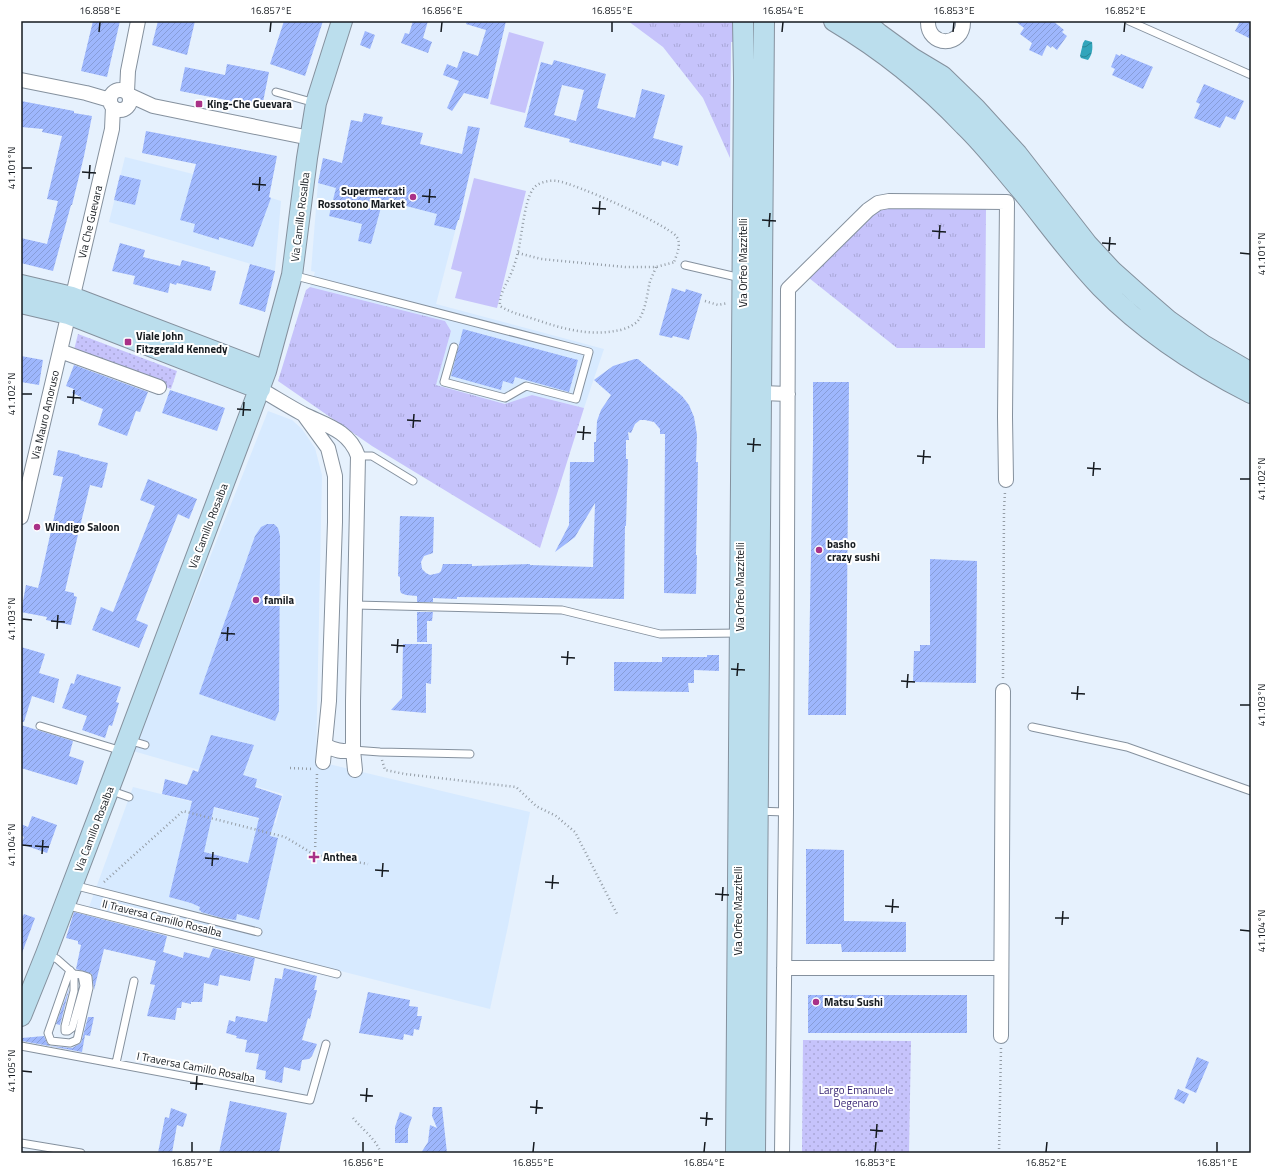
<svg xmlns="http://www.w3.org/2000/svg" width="1272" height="1174" font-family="'Titillium Web',sans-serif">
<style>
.built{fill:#d7eaff}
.grass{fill:url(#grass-tufts)}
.park{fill:url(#park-dots)}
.garden{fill:#c6c3fb}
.water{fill:url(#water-waves)}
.building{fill:url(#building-hatch);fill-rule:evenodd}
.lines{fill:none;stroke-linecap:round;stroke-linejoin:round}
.lane-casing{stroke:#85919e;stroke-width:9}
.street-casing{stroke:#85919e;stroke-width:16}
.secondary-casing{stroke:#85919e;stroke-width:22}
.path{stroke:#949da6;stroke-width:2.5;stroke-dasharray:1 3;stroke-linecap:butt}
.lane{stroke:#fff;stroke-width:7}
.street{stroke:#fff;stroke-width:14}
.secondary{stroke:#bbdeed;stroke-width:20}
.ticks{fill:none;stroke:#151a1f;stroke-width:1.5}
.poi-dot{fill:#a93187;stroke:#fff;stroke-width:1.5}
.labels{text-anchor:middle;stroke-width:4;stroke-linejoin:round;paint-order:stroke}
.poi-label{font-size:11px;font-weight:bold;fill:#151a1f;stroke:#fff;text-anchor:start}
.street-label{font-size:11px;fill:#151a1f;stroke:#fff}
.park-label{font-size:11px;fill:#2f1c6e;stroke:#fff}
.neatline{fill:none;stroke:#151a1f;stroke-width:1.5}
.ticks-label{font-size:10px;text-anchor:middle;fill:#151a1f}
</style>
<defs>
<pattern id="grass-tufts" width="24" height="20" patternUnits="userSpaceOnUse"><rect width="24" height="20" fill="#c6c3fb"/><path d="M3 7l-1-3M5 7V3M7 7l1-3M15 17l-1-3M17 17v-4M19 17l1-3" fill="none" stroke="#a9a7d7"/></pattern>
<pattern id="park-dots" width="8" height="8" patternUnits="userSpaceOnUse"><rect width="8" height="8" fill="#c6c3fb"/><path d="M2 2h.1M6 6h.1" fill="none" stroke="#a9a7d7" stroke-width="1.8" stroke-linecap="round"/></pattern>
<pattern id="water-waves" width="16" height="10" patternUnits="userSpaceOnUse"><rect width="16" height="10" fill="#32a5bb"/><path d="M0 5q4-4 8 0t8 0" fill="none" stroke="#298697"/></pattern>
<pattern id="building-hatch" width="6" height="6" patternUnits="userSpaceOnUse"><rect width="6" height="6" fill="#9eb7fd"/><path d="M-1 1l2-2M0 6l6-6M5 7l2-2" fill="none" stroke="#879dd8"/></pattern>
</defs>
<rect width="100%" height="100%" fill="#e6f1fd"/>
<!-- built -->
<path class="built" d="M125,157L193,174L281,201L275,271L109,222Z
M323,158L439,188L458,220L436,304L604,349L584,408L532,395L506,404L436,385L451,331L445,321L310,287L315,272L311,271L318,183Z
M268,411L292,420L302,429L315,448L322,475L316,761L530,812L508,926L490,1009L89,907L133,787L276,823L283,794L133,751Z"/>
<!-- grass -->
<path class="grass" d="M628,21H734V42H731L730,158L703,98L663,47Z
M880,209H986L985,348H897L809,278Z
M310,287L445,321L451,331L436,385L505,404L532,395L584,408L540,548L372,446L278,381L306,290Z"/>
<!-- park -->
<path class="park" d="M78,334L177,371L171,389L73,354Z
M803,1040L911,1041L909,1153H802Z"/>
<!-- garden -->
<path class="garden" d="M509,32L544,42L525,113L490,104Z
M474,178L526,191L497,308L455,298L462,272L451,269Z"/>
<!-- water -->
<path class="water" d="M1085,40L1092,42C1093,49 1092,55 1088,60L1081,58L1080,56L1083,43Z"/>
<!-- building -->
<path class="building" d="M93,21H120L107,77L81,71Z
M158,21H195L187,55L152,45Z
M284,21H323L305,76L270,64Z
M413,21H428L423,38L432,42L428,53L401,43L405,33L409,34Z
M467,21H506L488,99L464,93L452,111L447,108L459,81L443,75L447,64L457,68L463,51L478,56L486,30L466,24Z
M1015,21H1053L1064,30L1062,32L1067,36L1057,50L1052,46L1051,48L1047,45L1042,56L1029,50L1032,43L1020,34L1024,28Z
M1240,21H1251V39L1235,31Z
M365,31L375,35L370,49L360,45Z
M1116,54L1120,56L1121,54L1153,67L1143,89L1112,75L1115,69L1111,67Z
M554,60L606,74L597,108L635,118L642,89L665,95L653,138L683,146L678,166L662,161L661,166L569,142L570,139L524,127L541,62L552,65ZM562,85L584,90L576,121L554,115Z
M227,64L269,72L262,107L180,91L185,67L225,75Z
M1204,84L1244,101L1235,120L1226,116L1220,128L1194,118L1200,104L1196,102Z
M21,101L74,111V113L92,116L84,156L72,205H71L53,271L21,263V238L47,244L58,201L47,199L62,136L42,132L43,129L21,127Z
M364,113L383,117L381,124L423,133L420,144L462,154L468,126L480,128L459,220H458L455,230L434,225L437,214L383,200L371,244L358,241L362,224L329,216L336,188L318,183L323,158L342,163L351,120L362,122Z
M146,131L277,156L269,197L271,198L253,247L219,237V240L193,232L195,224L180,220L196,164L142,153Z
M120,175L141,180L135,205L114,200Z
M120,243L145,250L143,257L180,266L182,260L210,267V270L216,271L211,291L177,283L176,285L170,283L168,293L133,284L135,276L112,271Z
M250,264L275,271L265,312L239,304Z
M672,288L685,292L686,289L702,294L689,340L673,336L672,338L659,335Z
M463,329L578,360L569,392L515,377L513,384L503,381L501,390L451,376Z
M21,356L43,360L39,385L21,382Z
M635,359H638L682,396L689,405L694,417L697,435L696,462H698L696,555H697L696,594L664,593L665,434H660V429L654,422L645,420H640L635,424L631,433L628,432L629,440H626V459H628L626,526H625L624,599L457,597V599L433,598V602H417V596L406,595L401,593L400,590V577L398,576L400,516L434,517L433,553L424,556L421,562L422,569L426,573L430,575L439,573L441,571L443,564H472V566L530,564V565L593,567L595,503L575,537L555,552L569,525L570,462H594V442H596L597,421L601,410L611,395L594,380L613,366Z
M74,365L148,392L140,412L136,411L127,436L98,425L103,409L80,400L81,397L72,393L74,389L66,386Z
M813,382H849L846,715H808L813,445Z
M170,390L225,408L217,431L162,413Z
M58,450L80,455L79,456L108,463L102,488L90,485L77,539L65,591L74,593V596L77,597L71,625L46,620L47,617L21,612L26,585L38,588L41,576L63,477L53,475Z
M148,479L197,499L189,519L178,514L136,620L148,625L139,648L92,630L101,607L113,612L155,506L140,500Z
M267,524H274L278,528L280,536L279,711L275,721L199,694L255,536L261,527Z
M930,559L977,561L976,683L913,682L914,651H920V645H930Z
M417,612H433L432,621H427V642H417Z
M403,644H432L431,684L426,683V713L391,710L402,698Z
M21,647L45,654L39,673L59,679L54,703L32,696L24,722H21Z
M707,655H719V671L694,670V683H688L689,692L614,691V662H662V657H707Z
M77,674L121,687L116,702L119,703L112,726L109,725L105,738L82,730L87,716L62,708L71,683L74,684Z
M21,725L73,741L69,756L84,761L77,785L21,768Z
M211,735L254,745L243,775L257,779L255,787L282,796L270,836L278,838L259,920L237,914L236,920L222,918L201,912V911L199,910L200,907L191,903L169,897L192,801L162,794L165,779L187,785L193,770L198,772ZM214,807L259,818L248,863L204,852Z
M32,816L57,825L47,853L21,844L24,837L21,835V824L28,827Z
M806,849L844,850V921L906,922V952H842L841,944H806Z
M74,912L167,936L163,952L183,958L184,952L209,958L213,948L255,958L250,981L220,975L218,986L204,983L202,1002H191V1004L182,1002L181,1008H177L175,1020L147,1016L155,985L150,984L156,961L104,949L94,990L92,974L76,969L81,945L78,944V941L66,938Z
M24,914L35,918L22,953H21V915L23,916Z
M284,968L317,976L314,990H317L310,1019L308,1018L302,1040L317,1044L312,1056L309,1059L302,1060L300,1071L284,1067L282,1083L265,1079L266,1071L256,1069L259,1054L245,1052L247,1040L236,1038L237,1036L226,1033L229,1020L235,1022L236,1016L267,1022L275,978L282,979Z
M69,989V990L60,1025L56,1024Z
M368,992L410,1000L409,1006L418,1007L417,1016H422L419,1030L414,1029L413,1036L404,1034L403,1040L359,1033Z
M808,995H967V1033H808Z
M88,1017H94L90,1036L85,1035L82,1052L22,1041V1038L44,1036L47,1043L50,1046L72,1048L81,1043Z
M1197,1057L1209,1062L1196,1093L1185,1088Z
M1178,1089L1189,1094L1184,1104L1174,1099Z
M230,1101L287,1113L279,1153H219Z
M433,1107H442L447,1153H421L428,1142L430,1125L437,1128L432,1116Z
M171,1108L187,1114L183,1127L177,1125L172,1153H158L165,1117L169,1118Z
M400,1112L412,1117L408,1129V1143H395V1127Z"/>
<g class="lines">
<!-- lane casing -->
<g class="lane-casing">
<path id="lane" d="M1129,21L1251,75
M276,92L315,103
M685,265L741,278
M292,275L589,352L576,399L526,386L505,398L444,382L454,347
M358,456H372L413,481
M355,605L562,610L660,634L740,633
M40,726L122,751
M1032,727L1127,747L1251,791
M128,740L145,745
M353,750L380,752L470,754
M109,790L129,797
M758,811L786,812
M73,885L258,932
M65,905L337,974
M48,955L57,959L74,974L82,975L84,986L72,1028L68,1031H65V1026L74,991V974
M70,970L48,1033L51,1041L70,1043L77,1040L89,988L88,977L82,975
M21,1046L310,1100L326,1044
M116,1063L134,981
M21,1143L81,1153"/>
</g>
<!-- street casing -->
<g class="street-casing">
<path id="street" d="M928,21C927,48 964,48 963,21
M21,80L86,93L110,100
M110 100a10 10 0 1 1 20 0a10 10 0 1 1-20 0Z
M127,92L128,71L138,21
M129,95L153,106L310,138
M60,351L159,387
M260,389C274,397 288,406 303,414C325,425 349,430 358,456L353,702V750L355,770
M760,393L788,394
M304,415L328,448L335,476V522L329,701L323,762
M21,517L112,129L113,107
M325,745C335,751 342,752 353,750
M784,968H1001
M1001,1036L1003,691
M782,1153L786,812L788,289L868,210L878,203L889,201L1007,202L1005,417L1006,480"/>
</g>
<!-- secondary casing -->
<g class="secondary-casing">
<path id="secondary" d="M834,21C881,49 926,85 964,125C985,145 1003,169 1022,191C1048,223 1072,257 1101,287C1144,331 1196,365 1251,393
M864,21L879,34L912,58L942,76L976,109L1017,154L1087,244L1112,271L1140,296L1169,321L1203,345L1251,373
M21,285L72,297L266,371
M21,303L68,314L260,389
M21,1016L46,954L115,773L266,371L292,275L307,158L316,103L342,21
M736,1153L744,78L743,21
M755,1153L764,21"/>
</g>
<!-- path -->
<path class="path" d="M518,253L541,259L625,267H656L675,262
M656,267C654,272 652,277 650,281C647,294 646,311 637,322C631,327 622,330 615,331C587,336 560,328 534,319C522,315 511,313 500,306C499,295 505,287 509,278C513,270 516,260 518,252C522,236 524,202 533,189C538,182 549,180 557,181C574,183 666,224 676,236C682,243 677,254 674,262
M705,301L718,305L728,303
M1003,678L1004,509L1005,492
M382,760L385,770L405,774L516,787L536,806L556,816L575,832L618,916
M290,768L313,769
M315,855L317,773
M104,882L183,811L285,837L315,855L368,864
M353,1118C360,1127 380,1143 380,1153
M999,1153L1001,1048"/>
<!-- lane -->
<use href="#lane" class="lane"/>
<!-- street -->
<use href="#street" class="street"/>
<!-- secondary -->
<use href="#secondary" class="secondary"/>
</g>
<!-- ticks -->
<path class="ticks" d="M99,32L100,22M270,32L271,22M441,32L442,22M612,32V22M782,32L783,22M953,32L954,22M1124,32L1125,22M22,168H32M82,172L96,173M89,179L90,165M252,184L266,185M259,191L260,177M422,196L436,197M429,203L430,189M592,208L606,209M599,215L600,201M762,220L776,221M769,227L770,213M932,231L946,232M939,239L940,225M1102,243L1116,244M1109,251L1110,237M1240,253L1250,254M22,394H32M67,397L81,398M73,404L74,390M237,409L251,410M243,416L244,402M407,420L421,421M413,428L414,414M577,432L591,433M583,440L584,426M747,444L761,445M753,452L754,438M917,456L931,457M923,464L924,450M1087,468L1101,469M1093,476L1094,462M1240,479H1250M22,619L32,620M51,621L65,622M57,629L58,615M221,633L235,634M227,641L228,627M391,645L405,646M397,653L398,639M561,657L575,658M567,665L568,651M731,669L745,670M737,676L738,663M901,681L915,682M907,688L908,674M1071,693L1085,694M1077,700L1078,686M1240,705H1250M22,845L32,846M35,846L49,847M42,854L43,840M205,858L219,859M212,866L213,852M375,870L389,871M382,877L383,863M545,882L559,883M552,889L553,875M715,894L729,895M722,901L723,887M885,906L899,907M892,913L893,899M1055,918H1069M1062,925L1063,911M1240,930L1250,931M22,1071L32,1072M190,1083L203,1084M196,1090L197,1076M360,1095L373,1096M366,1102L367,1088M530,1107L543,1108M536,1114L537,1100M700,1118L713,1119M706,1126L707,1112M870,1130L883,1131M876,1138L877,1124M192,1152V1142M363,1152V1142M533,1152L534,1142M704,1152L705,1142M875,1152L876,1142M1046,1152L1047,1142M1217,1152V1142"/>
<!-- markers -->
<g class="poi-dot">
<rect x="195" y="100" width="8" height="8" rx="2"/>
<circle cx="413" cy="197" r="4"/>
<rect x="124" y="338" width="8" height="8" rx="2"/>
<circle cx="37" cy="527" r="4"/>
<circle cx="819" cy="550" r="4"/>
<circle cx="256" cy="600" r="4"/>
<path d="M312 851h4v4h4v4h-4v4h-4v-4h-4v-4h4z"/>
<circle cx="816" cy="1002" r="4"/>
</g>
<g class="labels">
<!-- poi labels -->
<g class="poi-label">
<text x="207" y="108">King-Che Guevara</text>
<text x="405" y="195" text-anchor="end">Supermercati<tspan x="405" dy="13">Rossotono Market</tspan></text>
<text x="136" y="340">Viale John<tspan x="136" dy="13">Fitzgerald Kennedy</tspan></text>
<text x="45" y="531">Windigo Saloon</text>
<text x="827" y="548">basho<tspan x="827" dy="13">crazy sushi</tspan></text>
<text x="264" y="604">famila</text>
<text x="323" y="861">Anthea</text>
<text x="824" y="1006">Matsu Sushi</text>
</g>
<!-- street labels -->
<g class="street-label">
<text transform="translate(300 217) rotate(-83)" y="4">Via Camillo Rosalba</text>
<text transform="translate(90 222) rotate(-77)" y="4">Via Che Guevara</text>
<text transform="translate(743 263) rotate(-90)" y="4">Via Orfeo Mazzitelli</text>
<text transform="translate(45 415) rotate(-77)" y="4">Via Mauro Amoruso</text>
<text transform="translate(208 526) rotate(-69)" y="4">Via Camillo Rosalba</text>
<text transform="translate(740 587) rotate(-90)" y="4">Via Orfeo Mazzitelli</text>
<text transform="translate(94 829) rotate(-69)" y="4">Via Camillo Rosalba</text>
<text transform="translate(738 911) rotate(-90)" y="4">Via Orfeo Mazzitelli</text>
<text transform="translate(162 918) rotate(14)" y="4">II Traversa Camillo Rosalba</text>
<text transform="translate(196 1067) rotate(11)" y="4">I Traversa Camillo Rosalba</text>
</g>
<!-- park labels -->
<g class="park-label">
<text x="856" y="1094">Largo Emanuele<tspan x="856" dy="13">Degenaro</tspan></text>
</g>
</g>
<!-- border -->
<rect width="1272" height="1174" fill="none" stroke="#ffffff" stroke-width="44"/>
<rect x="22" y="22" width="1228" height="1130" class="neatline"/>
<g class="ticks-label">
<text x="100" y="14">16.858°E</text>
<text x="271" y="14">16.857°E</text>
<text x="442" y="14">16.856°E</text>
<text x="612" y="14">16.855°E</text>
<text x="783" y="14">16.854°E</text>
<text x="954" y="14">16.853°E</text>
<text x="1125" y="14">16.852°E</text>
<text transform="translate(11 168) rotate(-90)" y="4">41.101°N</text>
<text transform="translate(1261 254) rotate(-90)" y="4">41.101°N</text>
<text transform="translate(11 394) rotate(-90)" y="4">41.102°N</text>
<text transform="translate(1261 479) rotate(-90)" y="4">41.102°N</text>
<text transform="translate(11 619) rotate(-90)" y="4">41.103°N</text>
<text transform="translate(1261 705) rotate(-90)" y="4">41.103°N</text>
<text transform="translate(11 845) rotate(-90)" y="4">41.104°N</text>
<text transform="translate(1261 931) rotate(-90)" y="4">41.104°N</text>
<text transform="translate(11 1071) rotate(-90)" y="4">41.105°N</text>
<text x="192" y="1166">16.857°E</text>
<text x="363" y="1166">16.856°E</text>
<text x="533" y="1166">16.855°E</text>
<text x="704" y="1166">16.854°E</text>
<text x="875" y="1166">16.853°E</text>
<text x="1046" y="1166">16.852°E</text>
<text x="1217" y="1166">16.851°E</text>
</g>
</svg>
